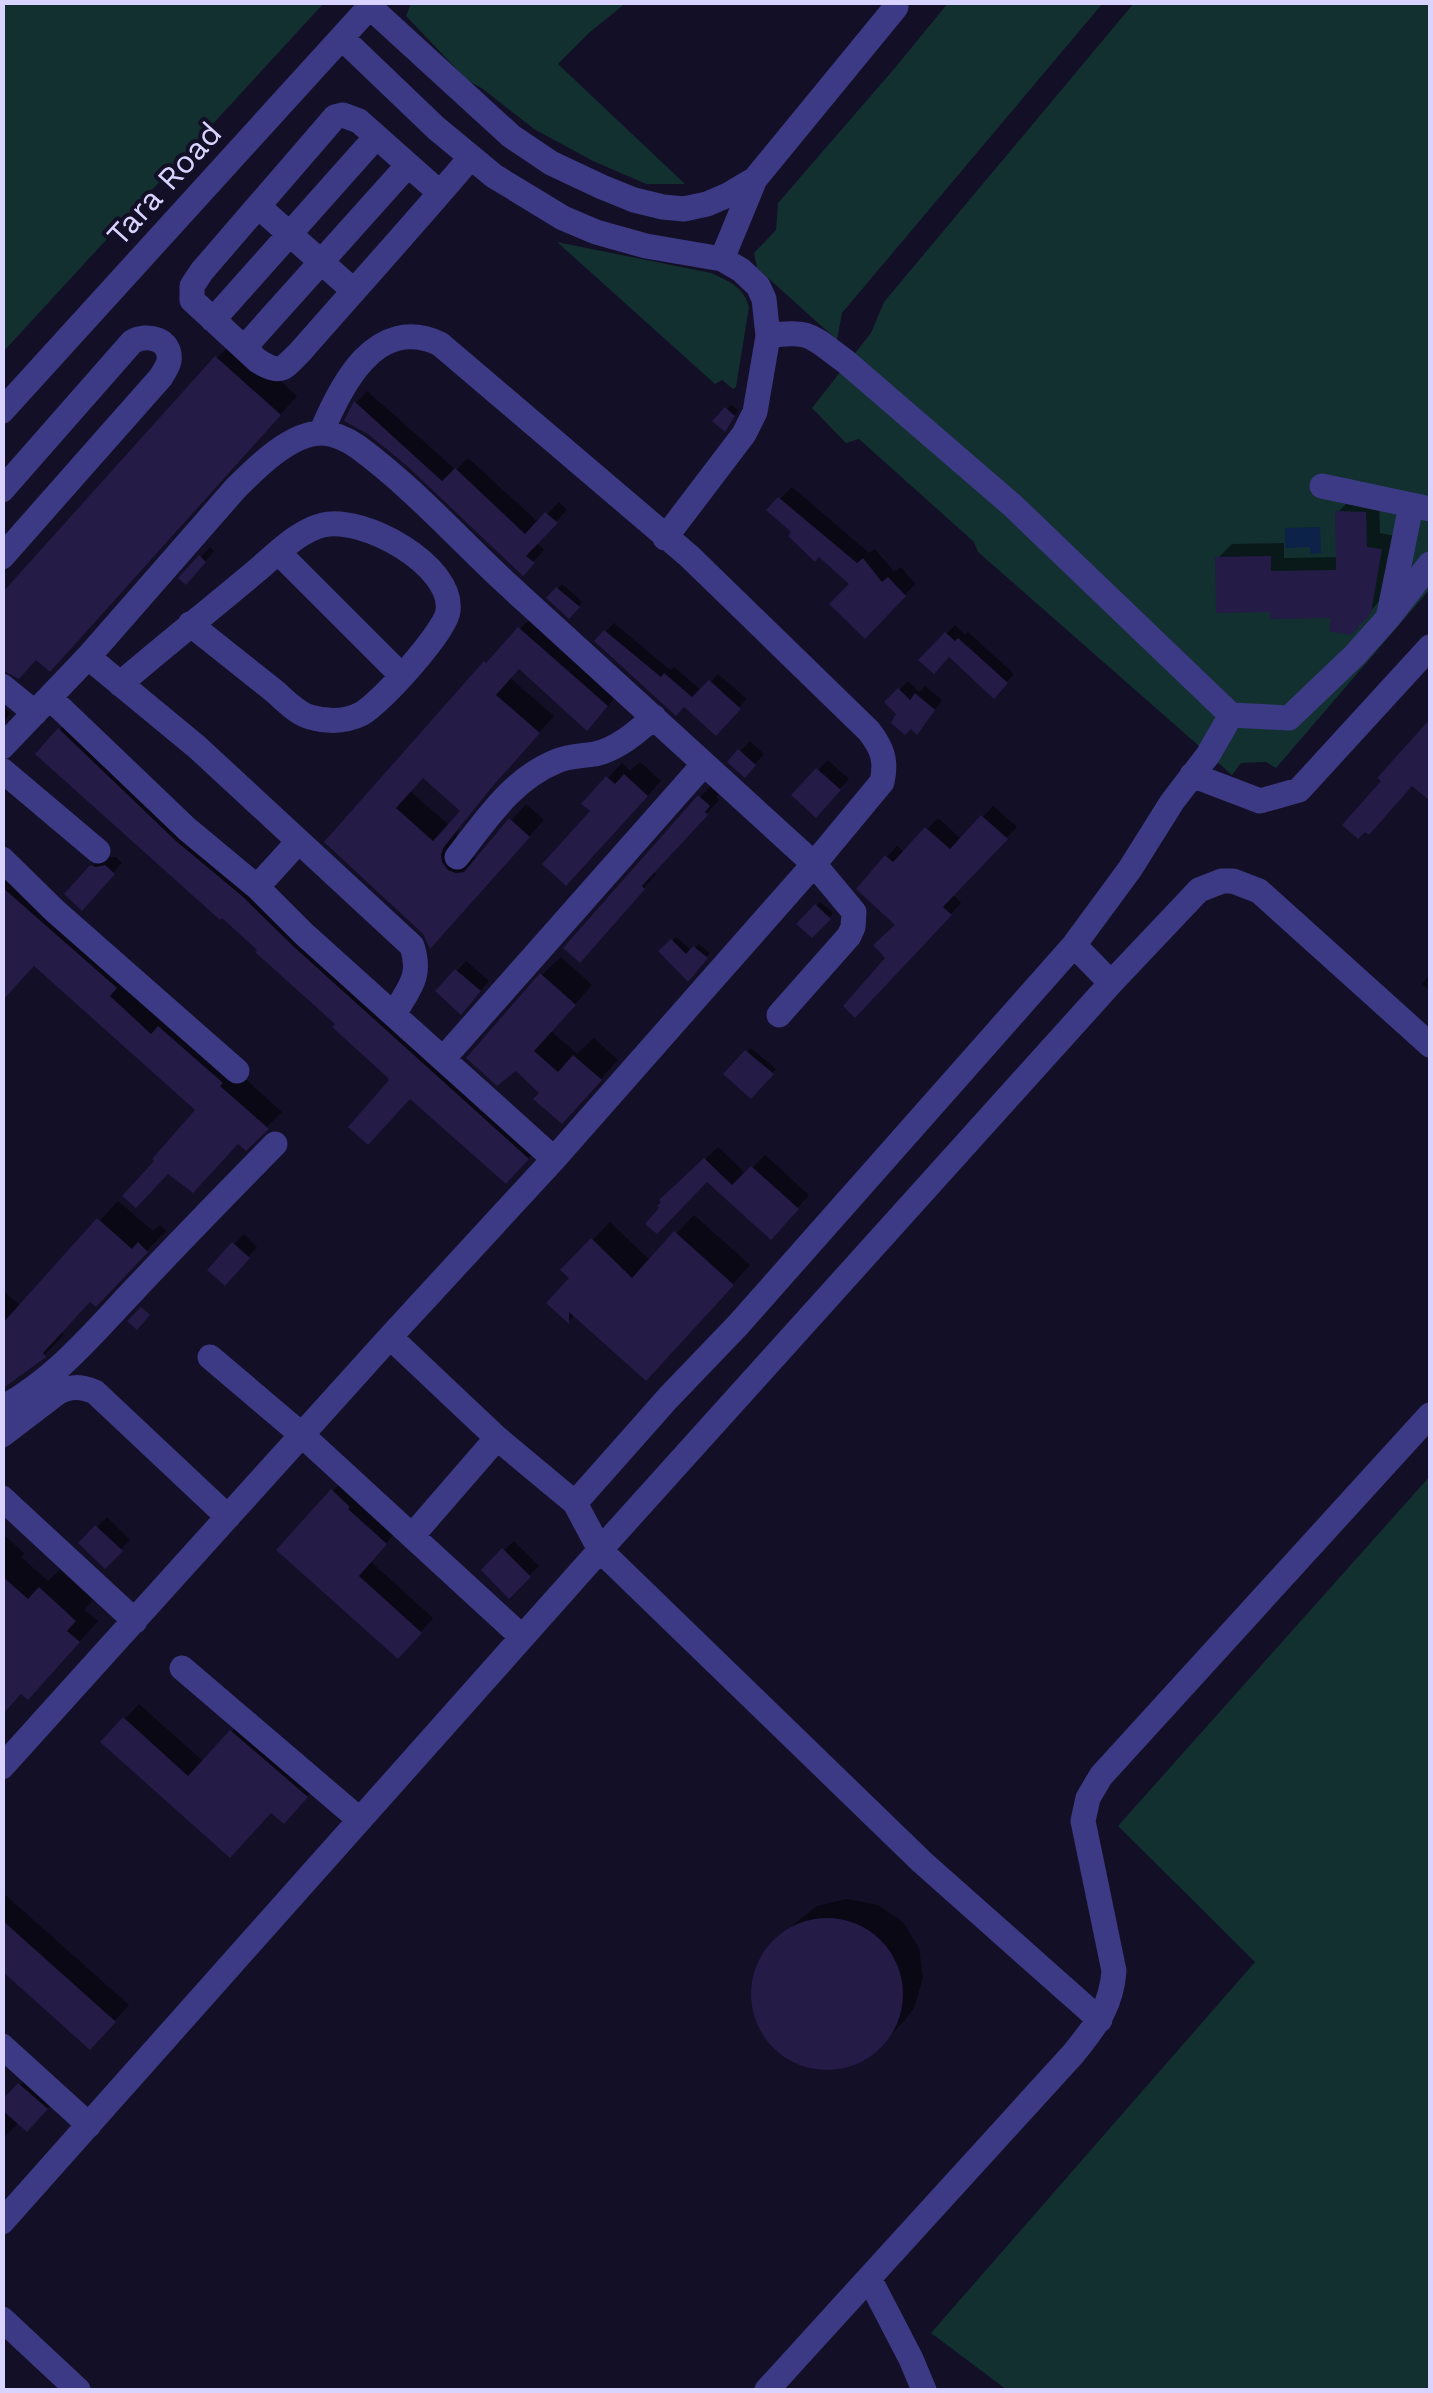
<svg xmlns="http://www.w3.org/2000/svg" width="1433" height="2393" font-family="'Work Sans',sans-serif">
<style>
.green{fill:#12302f}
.water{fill:#0c2248}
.shadow{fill:#0007;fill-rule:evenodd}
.building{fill:#241b47;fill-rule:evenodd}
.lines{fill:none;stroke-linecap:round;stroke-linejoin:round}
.minor{stroke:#3d3a85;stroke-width:25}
.labels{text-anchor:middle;stroke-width:8;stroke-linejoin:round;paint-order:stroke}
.street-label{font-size:32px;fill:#d9d4ff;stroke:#130f26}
</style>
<rect width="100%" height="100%" fill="#130f26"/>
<!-- green -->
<path class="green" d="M3,2L324,3L3,352L2,3Z
M411,3H626L590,32L558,64L685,184H646L593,161L534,129L483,89L467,80L406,16Z
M948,3H1103L842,313L837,340L757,268L754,253L776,230L778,203L894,69Z
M1134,3H1430V589L1276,768L1266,762L1241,763L1232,775L978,552L974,542L859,439L846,443L812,408L871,333L884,302Z
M557,242L711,273C729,281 744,287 749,307L736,387L733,389L722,380L715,384Z
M1430,1476V2390H1007L931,2333L1255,1962L1118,1826Z"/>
<!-- water -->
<path class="water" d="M1320,527L1321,553L1311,554L1310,547L1285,548V528Z"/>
<!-- shadow -->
<path class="shadow" d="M235,340L297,396L68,651L217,358Z
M367,391L456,470L468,458L539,523L559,502L567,510L536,542L544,550L523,573L356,403Z
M731,405L738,410L728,425L716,421Z
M792,487L869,553L875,549L894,572L901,567L915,584L865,635L852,584L769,510Z
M1352,498L1379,499L1380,533L1395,536L1384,596L1365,617L1273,610L1218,558L1232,544L1284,543V558L1338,557V512Z
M210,547L214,551L196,572L201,557Z
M562,584L582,602L569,616L550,598Z
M536,613L622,689L603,712L520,667L510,678L554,716L507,768L459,828L456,838L471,858L479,857L526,804L544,820L446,930L425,933L327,842L486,663ZM424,776L464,811L450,826L410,791Z
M614,623L670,670L674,667L702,691L718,674L747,699L716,732L685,704L597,641Z
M955,625L965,635L968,632L1014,674L994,696L949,654L922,660Z
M908,681L919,692L925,686L942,700L925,722L900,714L888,702Z
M2,706L10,713L2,725Z
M74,716L542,1143L521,1167L411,1096L393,1080L60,730Z
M750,741L764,754L745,775L730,762Z
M828,760L849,779L816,814L795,795Z
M640,762L661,781L580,868L593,811L584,804L622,763L630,771Z
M713,784L721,792L716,797L719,800L653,871L656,874L592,947L700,797Z
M993,806L1017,827L952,894L961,903L855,1015L889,958L898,925L887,857L897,846L905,853L938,818L962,840Z
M102,857L107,858L116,857L122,863L91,898L92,867Z
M16,871L282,1112L246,1147L198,1110L34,964L2,999V885Z
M820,902L833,913L812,935L800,924Z
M676,937L692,951L699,944L710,953L688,978L662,951Z
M561,957L592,985L551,1031L577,1054L594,1038L618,1060L580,1102L543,1092L516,1068L542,975Z
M466,961L489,981L470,1002L438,991Z
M1430,974V991L1422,984Z
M751,1048L776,1069L751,1096L729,1071Z
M718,1147L746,1174L765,1155L809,1195L783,1224L707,1179L663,1201Z
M118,1201L153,1231L160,1225L166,1231L115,1284L91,1299L61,1332L64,1335L45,1354L2,1386V1290L21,1306Z
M694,1215L750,1265L664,1360L575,1314L569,1321L549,1303L572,1278L563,1270L610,1222L651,1261Z
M244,1234L257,1247L234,1273L211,1270Z
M346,1477L399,1529L370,1561L433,1618L411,1642L280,1550Z
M107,1517L130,1540L105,1566L82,1543Z
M2,1533L24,1553L21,1557L48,1581L60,1570L93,1600L84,1610L98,1621L47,1678L22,1692L2,1713Z
M514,1541L539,1566L509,1595L484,1570Z
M139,1704L204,1762L246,1717L321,1781L299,1806L272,1810L104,1742Z
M2,1892L129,2005L105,2031L2,1968Z
M847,1899L878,1905L903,1922L919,1948L923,1978L914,2008L905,2020L884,2042L859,2061L829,2068L814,2067L785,2055L764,2033L754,2004L756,1974L762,1959L771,1947L793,1925L817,1906Z
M35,2070L61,2093L42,2114L19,2122L2,2140V2104Z"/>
<!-- building -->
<path class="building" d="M215,356L281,415L50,672L36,660L19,679L2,670V593Z
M354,401L442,481L455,468L525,534L545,512L558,523L526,556L535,563L523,576L407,466L368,434L344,421Z
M725,407L735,416L725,432L712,421Z
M778,497L857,563L863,558L882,582L888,577L906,596L865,639L829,604L849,584L819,557L815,562L788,536L791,532L766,510Z
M1335,511L1366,512L1367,547L1382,549L1371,613L1351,635L1329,631L1331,618L1271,619L1270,612L1216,613L1215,557L1271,556V571L1336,570Z
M199,555L206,562L186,585L178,578Z
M556,587L580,607L569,619L546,598Z
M518,627L608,706L587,731L519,669L496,695L540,733L492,787L444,847L441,854L442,862L448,870L456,873L464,872L509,818L530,837L430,949L423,934L324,842L484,661L486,663ZM423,778L460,811L433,841L396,808Z
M604,630L661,677L664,673L692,697L709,680L741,709L716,736L684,707L676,716L594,641Z
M945,632L955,641L958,638L1008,683L994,699L949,657L934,674L918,660Z
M898,688L910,700L915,693L935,710L917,735L911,729L905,735L891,723L896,714L884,702Z
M1430,719V801L1412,786L1369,835L1365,832L1358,839L1342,825L1381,781L1377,778Z
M58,728L176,841L242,896L293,946L529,1159L506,1184L410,1099L368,1145L348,1127L389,1080L387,1077L332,1027L335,1024L255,952L257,950L222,918L220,920L35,754Z
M738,749L756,765L745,778L727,762Z
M816,768L841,790L816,818L791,795Z
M624,774L648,796L566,886L542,864L590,811L581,804L606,776L615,784Z
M698,795L710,806L705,812L708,815L642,886L645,889L580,963L563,948Z
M981,815L1008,839L943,907L952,915L855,1018L843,1006L885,958L873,945L895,925L856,889L885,855L893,862L925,827L950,849Z
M90,865L96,867L105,865L115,874L82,911L64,894Z
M2,887L117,988L110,996L151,1034L158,1026L223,1083L220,1086L269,1129L246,1151L238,1144L193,1193L168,1174L136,1208L122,1196L154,1161L152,1159L195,1110L34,966L2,1001Z
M815,904L831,919L812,938L796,924Z
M671,939L686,954L693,946L708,958L688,982L658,951Z
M455,969L481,991L461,1015L435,991Z
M540,973L576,1005L534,1051L558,1072L573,1055L602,1080L562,1124L533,1099L539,1093L516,1071L497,1086L466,1058Z
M745,1050L774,1074L751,1099L723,1074Z
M704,1158L732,1185L751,1166L799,1209L771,1240L707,1182L657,1234L645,1224L659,1208L657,1206L661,1202L659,1200Z
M97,1218L132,1249L138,1242L148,1252L96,1307L90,1302L43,1353L46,1357L2,1389V1324Z
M674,1231L734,1285L646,1381L569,1312V1324L546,1303L569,1278L560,1270L591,1238L632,1278Z
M232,1242L250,1258L225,1286L207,1270Z
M141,1307L150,1315L137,1330L127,1321Z
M331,1489L350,1507L348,1509L387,1544L359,1576L422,1633L398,1659L276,1550Z
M95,1525L123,1551L105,1569L78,1543Z
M502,1548L531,1577L509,1599L481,1570Z
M2,1576L28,1599L39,1587L76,1621L67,1631L80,1642L28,1700L21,1694L2,1715Z
M123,1717L188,1776L230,1730L308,1797L284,1824L271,1813L230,1858L100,1742Z
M751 1994a76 76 0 1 1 152 0a76 76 0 1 1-152 0Z
M2,1920L116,2022L90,2050L2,1971Z
M18,2083L48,2109L27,2132L2,2110V2100Z"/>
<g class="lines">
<!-- minor -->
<path class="minor" d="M370,7L511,136L551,163L602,187L634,200L663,207L684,209L707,204L728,195L755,179L896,7
M342,38L436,128L494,176L563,218L596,232L646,246L722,259L741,270L758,286L764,299L768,336L755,412L744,434L665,538
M440,193L359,121L343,115L335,117L202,271L192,286V300L258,361C281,375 283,369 300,352C357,287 415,223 471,157
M258,206L354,291
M722,259L755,179
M213,320L376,137
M244,348L408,165
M2,411L374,2
M1322,486L1430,509
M2,490L132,342C147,333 172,339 169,361C168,366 164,372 161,377L2,557
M278,552L401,675
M1389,614L1411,506
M88,657L197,747L412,946C422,977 409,988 394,1014
M120,684C164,646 210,610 255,572C276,555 296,532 323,525C362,515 454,565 448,611C446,631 380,704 361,714C345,722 328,722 310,717C296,713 284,699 273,690C245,668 218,646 190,624
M2,686L35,713
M50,698L187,829L257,887L304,934L554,1159
M1231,715L1289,718L1355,655L1388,618L1430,564
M2,747L88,657L235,489C256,468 291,432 323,433C336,434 348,440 358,447C411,486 456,536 504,581C607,676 711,770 814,864L854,912L853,927L849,936L779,1015
M2,770L98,851
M1192,775L1260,801L1299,790L1430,647
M457,857C486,820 512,779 557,761C569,756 583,756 595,754C618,749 637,732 654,717
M2,859L55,911L237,1071
M257,887L298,842
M1074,945L1111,983
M443,1059L704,764
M390,1337L497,1438L575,1503L600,1550L922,1862L1100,2020
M210,1357L302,1435L522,1637
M2,1408C56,1379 94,1332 135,1289C181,1240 228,1192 275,1144
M2,1435L57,1393C70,1386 80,1386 95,1392L228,1517
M2,1498L135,1621
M575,1503L668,1398L738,1325L1074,945L1130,869L1172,802L1208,755L1231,715L1012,505L845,361C812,337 810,329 768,336
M412,1536L497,1438
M182,1668L360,1820
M2,1767L390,1337L554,1159L814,864L882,782C887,760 882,748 869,731L689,556L440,344C376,314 341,385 321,433
M2,2046L89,2125
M2,2222L600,1550L1111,983L1199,890L1222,881H1233L1259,891L1430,1045
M869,2278L911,2359L924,2390
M2,2319L78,2390
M767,2390L1074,2053C1096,2025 1111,2008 1114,1971L1083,1821L1088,1798L1101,1776L1430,1415"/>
</g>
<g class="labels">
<!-- street labels -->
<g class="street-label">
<text transform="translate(164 184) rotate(-48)" y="11">Tara Road</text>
</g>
</g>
<!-- border -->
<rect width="1433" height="2393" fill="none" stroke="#d9d4ff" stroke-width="10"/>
</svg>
